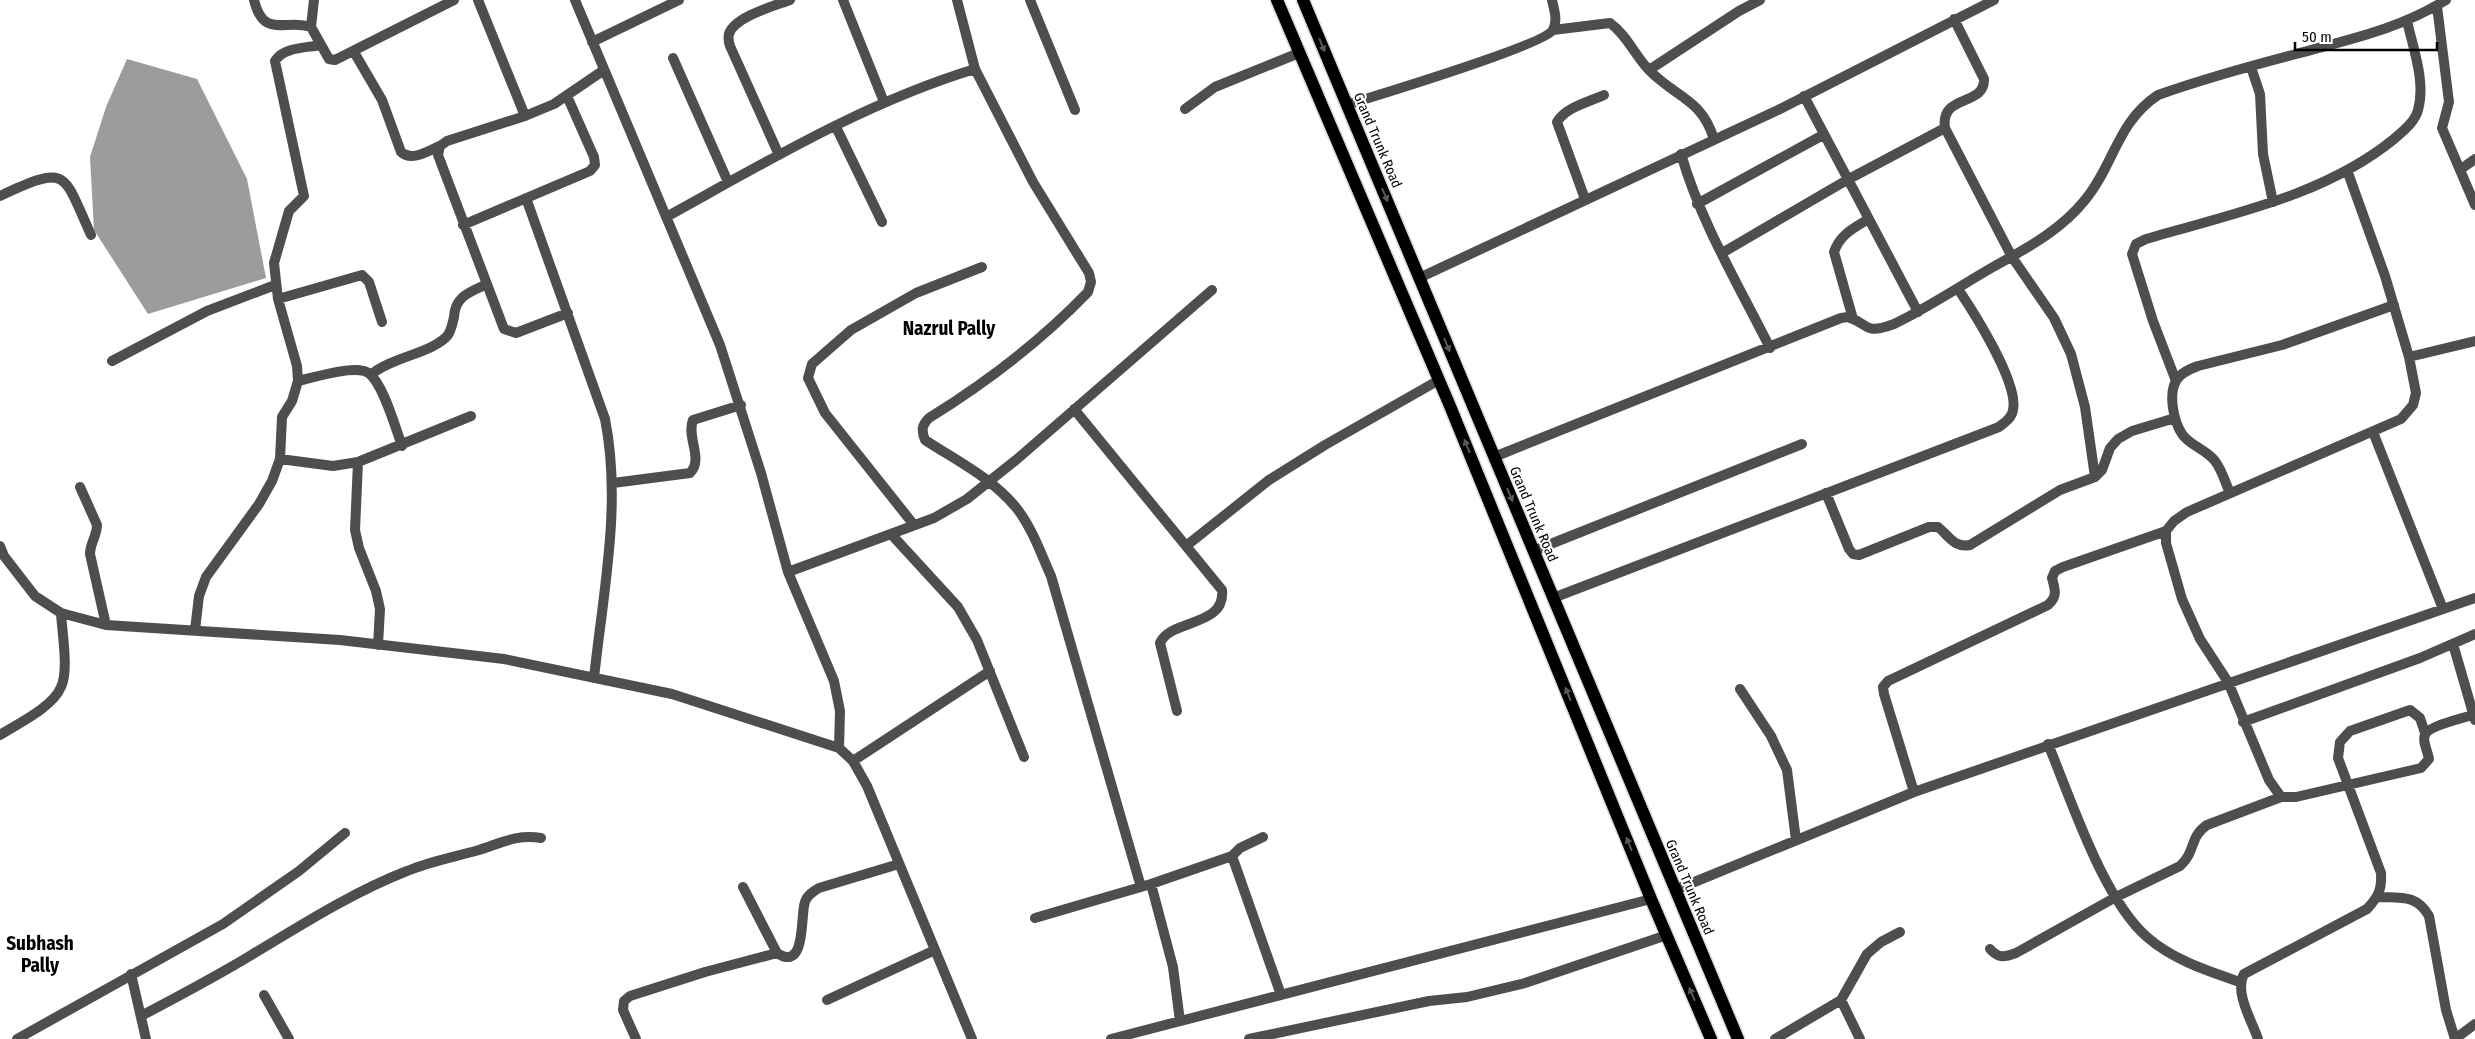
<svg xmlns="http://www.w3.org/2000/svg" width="2475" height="1039" font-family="'Fira Sans Condensed',sans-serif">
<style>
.water{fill:#9c9c9c}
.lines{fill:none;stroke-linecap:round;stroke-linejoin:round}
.primary-casing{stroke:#dbdbdb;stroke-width:15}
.lane{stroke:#4e4e4e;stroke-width:10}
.street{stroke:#4e4e4e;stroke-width:10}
.primary{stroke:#000;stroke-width:12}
.oneway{fill:#595959}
.labels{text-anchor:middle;stroke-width:4;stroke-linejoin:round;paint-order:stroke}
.street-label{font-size:14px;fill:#000;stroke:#fff}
.district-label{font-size:19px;font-weight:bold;fill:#000;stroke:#fff}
</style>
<rect width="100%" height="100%" fill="#fff"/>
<!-- water -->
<path class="water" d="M127,59L197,79L247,179L266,278L148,314L94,230L90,157L106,107Z"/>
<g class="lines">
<!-- primary casing -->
<g class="primary-casing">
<path id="primary" d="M1277,0L1450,406L1651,899L1711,1039
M1303,0L1738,1039"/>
</g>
<!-- lane -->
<path class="lane" d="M1185,109L1215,87L1299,53"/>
<!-- street -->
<path class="street" d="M254,0C264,40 285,18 311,27L329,59L335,60L454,0
M478,0L525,116
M575,0L720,345L761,473L788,572L834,681L840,711L839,748
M843,0L884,102
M957,0L975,69L1033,182L1089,273L1091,282L1088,292C1040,342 987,382 929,418C922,425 921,430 925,440C957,461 994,479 1018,510C1033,530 1041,554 1051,576L1141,887
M1030,0L1075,110
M2437,6L2449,102L2442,128L2475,205
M1954,19L1984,79C1985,107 1940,93 1945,128L2012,257L2054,318L2071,354L2085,407L2095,477
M311,27L314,0
M1553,30L1610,23C1627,35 1635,56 1649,70C1676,98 1701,98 1714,139
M592,42L679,0
M354,52L382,100L401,152C412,162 427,151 440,146
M673,58L728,182
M2251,67L2260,94L2263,154L2273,202
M1649,70L1739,11L1760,0
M1804,96L1918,312
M1346,105C1375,96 1544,45 1553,30C1558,20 1554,10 1552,0
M836,127L882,222
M1681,154C1701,223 1738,284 1770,348
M779,155L730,46C729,43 728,38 729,34C734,17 774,6 790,0
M2461,169L2475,159
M2347,170L2385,276L2409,357L2416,393L2413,405L2401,419L2187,512L2174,521L2166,531V543L2182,599L2200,639L2228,682L2269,780L2281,797H2296L2421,768L2429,759C2428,752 2422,741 2425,735C2428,726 2463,718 2473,715
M0,196C69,164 62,171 91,235
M526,198L605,419C622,504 603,593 594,678
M1585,199L1557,122C1566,107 1589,102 1604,95
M1697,204L1823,135
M666,217C766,162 866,102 975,69
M463,225L590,171L595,165L594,157L567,96
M1722,253L1847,180L1945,128
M1419,278L1778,110L1994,0
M278,299L362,275L369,282L382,322
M568,313L516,333L504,329L438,155L440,146L447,141L525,116L554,104L604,70
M1853,319L1834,252C1840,235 1852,229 1867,220
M2409,357L2475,341
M112,361L207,311L275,285
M372,374C392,357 433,353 448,335C451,330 453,322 454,317C455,296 470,292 487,284
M298,381C316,377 347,367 364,371C381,374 396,430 402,446
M2176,381L2153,321L2132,254L2136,244L2146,239C2231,214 2324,196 2394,139C2403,131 2415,122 2418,110C2426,82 2413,48 2407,21
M1074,409L1222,590C1226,627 1170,619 1160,643L1177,711
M2373,432L2443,609
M1494,457L1841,318L1848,317C1871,325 1864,335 1894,324C1929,307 1960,286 1993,267C2027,248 2060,231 2085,200C2114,165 2117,122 2158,95C2203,79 2250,66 2296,54C2350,39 2397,30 2446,0
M280,459L333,466L358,462L471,416
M358,462L355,530L359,548L376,591L380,609L378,645
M613,483L690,473C704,459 686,437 693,420L741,405
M80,487L97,525C97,536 90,543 90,554L106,625
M1826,493L1849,549L1853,554L1859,555L1929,527H1938C1949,536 1954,548 1970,545L2060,490L2095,477L2102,470L2110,448L2118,439L2132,431L2175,418
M2230,493C2225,482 2222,470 2215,461C2206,449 2190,446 2182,434C2174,422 2168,395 2176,381C2180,373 2190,369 2198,366L2282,345L2394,305
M914,525L825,413L808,378L812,364L851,330L916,293L982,267
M891,534L958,607L977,640L1024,757
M0,546L4,556L35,596L61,613L106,625L340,640L504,659L672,694L839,748L853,761L867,786L972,1039
M1186,546L1269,480L1325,445L1439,380
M1533,551L1802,444
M788,572L934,518L967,499L1016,460L1212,290
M1553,598L1999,427C2005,422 2012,418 2013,410C2019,383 1973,311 1958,289
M195,630L199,596L206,577L259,504L272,481L280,459L282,417L292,401L298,381L297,366L278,299L274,263L289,211L304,196L275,61C283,47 306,48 321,45
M2453,644L2475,720
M1740,689L1771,736L1787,770L1796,840
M2243,722L2420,658L2475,634
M0,735C17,724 53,707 61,687C69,671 62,632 61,613
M2048,744C2071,799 2103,899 2147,937C2173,960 2208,971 2240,982
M853,761L990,671
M1914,792L1884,694L1883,687L1888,681L2048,605C2058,596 2055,590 2052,578L2055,571L2063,567L2166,531
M1263,837L1240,848L1232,856L1281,995
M1151,884L1173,967L1180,1021
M743,887L777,953C807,973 800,914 805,902C807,895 814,891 819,888L899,864
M1675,890L1914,792L2475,598
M2378,897C2401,898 2416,894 2429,916L2446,1010L2455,1039L2475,1024
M1035,918L1151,884L1232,856
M1990,949C1999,959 2005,957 2016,953L2116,897L2180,866C2196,852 2189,837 2207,825L2281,797
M131,974L146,1039
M264,995L289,1039
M827,1000L935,950
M1841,1000L1860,1039
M141,1016C179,996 217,976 253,954C303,924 353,892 407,871C431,861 454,857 479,850C501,843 517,834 541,838
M17,1039L223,924L299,871L345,833
M636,1039L623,1010L624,1001L630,996L705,972L777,953
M1111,1039L1651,899
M1249,1039L1429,1001L1467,997L1525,983L1667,935
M1775,1039L1841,1000L1867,954L1881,942L1900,932
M2258,1039C2252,1021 2234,992 2244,974L2367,909C2378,897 2382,890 2381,873L2338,758L2340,742L2350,731L2410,710L2420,718L2425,733"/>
<!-- primary -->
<use href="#primary" class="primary"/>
</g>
<!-- one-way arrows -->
<defs><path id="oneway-solid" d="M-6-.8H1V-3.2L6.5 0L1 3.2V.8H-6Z" transform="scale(1.25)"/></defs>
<g class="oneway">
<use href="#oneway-solid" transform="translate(1322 45) rotate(68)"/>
<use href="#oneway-solid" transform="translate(1385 195) rotate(67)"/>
<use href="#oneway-solid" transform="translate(1447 345) rotate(67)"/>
<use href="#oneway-solid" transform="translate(1467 446) rotate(-112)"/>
<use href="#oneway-solid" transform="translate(1510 495) rotate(67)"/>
<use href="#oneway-solid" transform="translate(1568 694) rotate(-112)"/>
<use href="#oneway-solid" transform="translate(1629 844) rotate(-112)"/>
<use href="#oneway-solid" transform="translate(1692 994) rotate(-113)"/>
</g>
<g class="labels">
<!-- street labels -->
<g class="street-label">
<text transform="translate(1378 140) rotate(67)" y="5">Grand Trunk Road</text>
<text transform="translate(1534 514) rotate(67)" y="5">Grand Trunk Road</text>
<text transform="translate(1690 887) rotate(67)" y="5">Grand Trunk Road</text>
</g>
<!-- district labels -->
<g class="district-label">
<text x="949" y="335">Nazrul Pally</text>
<text x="40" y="950">Subhash<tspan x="40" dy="22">Pally</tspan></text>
</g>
</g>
<!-- scale -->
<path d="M2295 42v8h142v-8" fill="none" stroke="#000000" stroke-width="2.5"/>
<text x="2302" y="42" font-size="15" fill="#000000" stroke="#ffffff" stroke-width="4" paint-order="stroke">50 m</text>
</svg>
